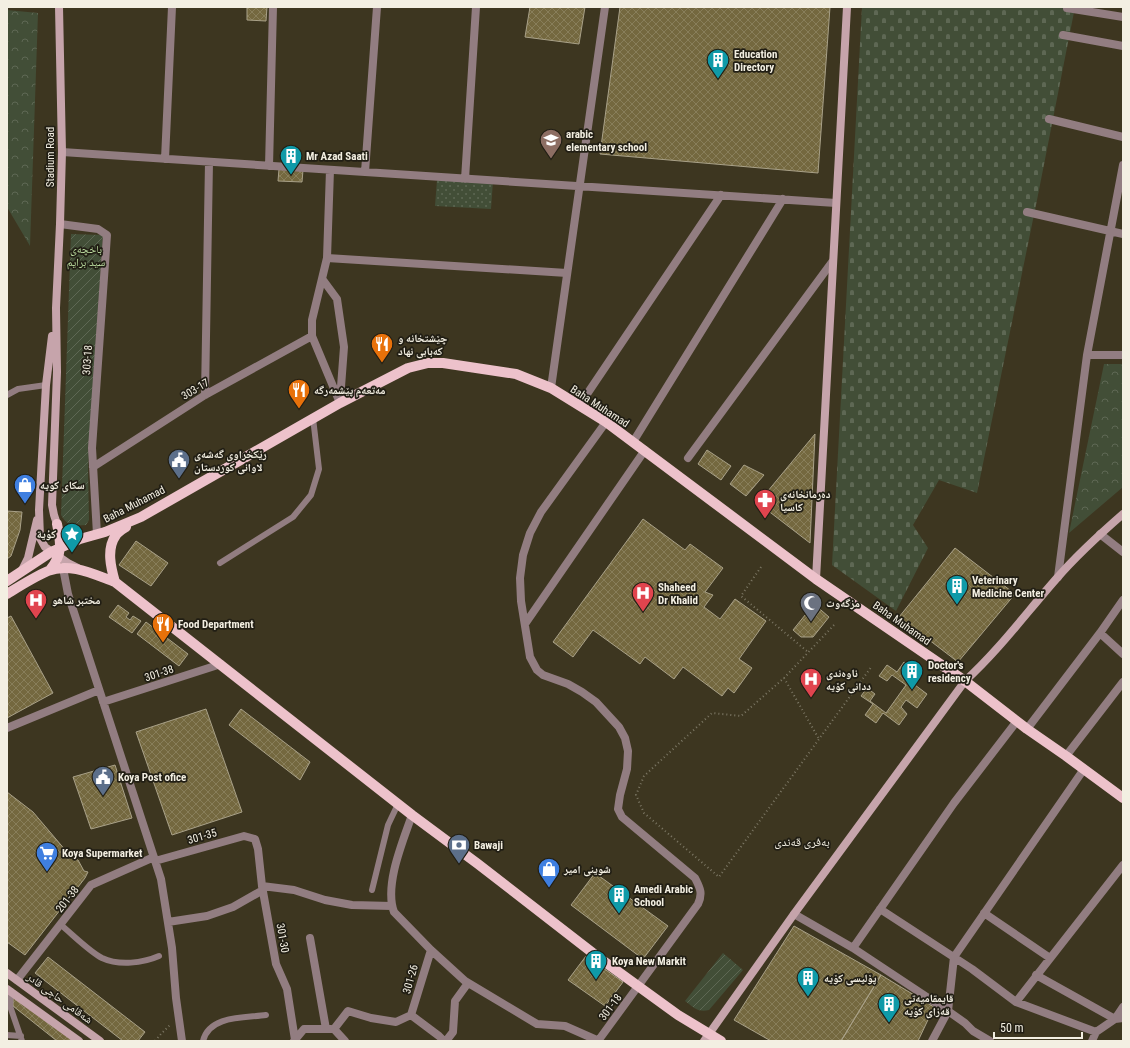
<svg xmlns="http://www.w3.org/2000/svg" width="1130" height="1048" font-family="'Roboto Condensed','Noto Naskh Arabic',sans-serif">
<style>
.grass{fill:url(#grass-dots)}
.cemetery{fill:url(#cemetery-stones)}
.park{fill:url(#park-crowns)}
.garden{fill:url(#garden-furrows)}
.building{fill:url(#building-cross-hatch);stroke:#a9a188}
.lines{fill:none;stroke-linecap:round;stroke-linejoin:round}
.path{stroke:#7d7865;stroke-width:2;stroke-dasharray:1 3;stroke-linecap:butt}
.lane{stroke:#927d81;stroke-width:6}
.street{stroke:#927d81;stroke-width:8}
.secondary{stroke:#c6a4ab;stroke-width:8}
.primary{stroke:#edc2cb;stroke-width:10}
.labels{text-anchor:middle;stroke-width:3.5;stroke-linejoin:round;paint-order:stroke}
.poi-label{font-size:11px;font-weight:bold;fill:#f3efe2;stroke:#211e14;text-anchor:start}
.street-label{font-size:11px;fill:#f3efe2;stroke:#211e14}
.park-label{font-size:11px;fill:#bddfa1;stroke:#211e14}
.neighbourhood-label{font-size:12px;fill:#f3efe2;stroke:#211e14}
</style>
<defs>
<pattern id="grass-dots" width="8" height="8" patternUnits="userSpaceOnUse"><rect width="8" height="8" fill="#424e37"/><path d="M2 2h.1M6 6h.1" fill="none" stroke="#5e6854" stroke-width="1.8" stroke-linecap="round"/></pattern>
<pattern id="cemetery-stones" width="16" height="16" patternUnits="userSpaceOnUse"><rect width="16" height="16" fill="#424e37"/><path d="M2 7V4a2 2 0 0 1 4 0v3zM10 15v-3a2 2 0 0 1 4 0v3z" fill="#5e6854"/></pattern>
<pattern id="park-crowns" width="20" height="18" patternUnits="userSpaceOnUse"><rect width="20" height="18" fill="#424e37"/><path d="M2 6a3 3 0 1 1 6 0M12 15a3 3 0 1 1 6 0" fill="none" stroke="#5e6854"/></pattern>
<pattern id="garden-furrows" width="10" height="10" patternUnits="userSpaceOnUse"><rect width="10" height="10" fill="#424e37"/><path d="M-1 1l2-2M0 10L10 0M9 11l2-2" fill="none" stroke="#5e6854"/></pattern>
<pattern id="building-cross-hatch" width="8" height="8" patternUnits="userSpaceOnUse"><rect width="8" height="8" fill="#74683f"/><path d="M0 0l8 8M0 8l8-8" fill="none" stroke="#887e5a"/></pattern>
</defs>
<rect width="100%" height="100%" fill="#3d3620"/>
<!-- grass -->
<path class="grass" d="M437,180L493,181L491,209L435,206Z"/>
<!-- cemetery -->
<path class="cemetery" d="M862,7H1075L1037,200L977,493L939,480L913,525L928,548L896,611L832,565Z"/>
<!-- park -->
<path class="park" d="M7,10L38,13L30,246L7,207Z
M1104,364H1123V487L1069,533Z"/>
<!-- garden -->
<path class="garden" d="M71,234L103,235L88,469L89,520L86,525C74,526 67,526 61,515Z
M723,953L743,970L709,1010C698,1013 693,1007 685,1001Z"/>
<!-- building -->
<path class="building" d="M247,7H267L266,21L247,20Z
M530,7H585L579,44L525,37Z
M620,7H830L818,173L600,154Z
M279,169L303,170L302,182L278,181Z
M815,434L810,543L758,503Z
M707,450L731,466L721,480L698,464Z
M744,465L764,475L746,496L730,484Z
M7,511L22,512L20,530L11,556L7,559Z
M643,519L685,550L690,544L723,568L705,592L713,595L704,607L720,619L735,599L766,621L739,659L752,668L734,693L728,688L722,696L683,667L674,679L645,657L640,664L593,630L573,657L553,642Z
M136,541L168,563L151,586L119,565Z
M955,548L1015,594L958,662L899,617Z
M814,604L829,617L813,637H801L793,630Z
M118,605L129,613L126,617L130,620L133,616L141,621L132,633L109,617Z
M11,616L53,693L7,718V618Z
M146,622L188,654L179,666L137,634Z
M904,662L918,672L911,682L927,694L917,708L906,700L901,707L907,714L899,725L883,713L876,723L865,715L873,704L861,696L867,688L875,694L870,701L886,713L906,685L892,675L887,681L879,676L887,665L897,672Z
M206,709L242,812L172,835L136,732Z
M241,709L310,762L300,780L229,725Z
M115,765L132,818L91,829L73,777Z
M7,792L33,812L72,858L78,860L84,871L88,872L85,878L25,955L7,942Z
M595,873L668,926L643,959L571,905Z
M794,926L881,975L841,1041H771L734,1020Z
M586,956L623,982L605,1006L568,980Z
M48,957L145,1032L138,1041H123L35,973Z
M881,975L934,1007L918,1041H841Z
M13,996L72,1040L57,1041L13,1006Z"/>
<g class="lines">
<!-- path -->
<path class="path" d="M761,567L741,596L808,652
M834,625L784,678L741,716L712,713L644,776L636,795L644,813L719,877L872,666
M784,678L819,739
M155,1041L161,1034L171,1024"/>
<!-- lane -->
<path class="lane" d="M7,395L18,389L46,385
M220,563L293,517L311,495L319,469L313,418
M372,890L388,825L398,804
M61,925C72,934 90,952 102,958C119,966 143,963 159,956
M11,991L10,1006L22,1041
M7,1035L21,1036
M203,1041C209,1015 245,1018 266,1015"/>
<!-- street -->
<path class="street" d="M1067,8L1123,17
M1063,35L1123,46
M1049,119L1123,137
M62,152L836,203
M165,159L172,7
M269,166L273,7
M330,170L327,258L312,320V336L340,403
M365,172L377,7
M465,179L476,7
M1027,212L1123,234
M60,224L98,229L107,235L92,448L97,534
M327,258L567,273
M323,280L337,299L344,347L340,400
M1087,355H1123
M551,388L605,7
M205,395L209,162
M579,406L721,195
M633,442L783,199
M688,458L832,262
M93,467L205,395L312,336
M1100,534L1123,552
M63,568L68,594L161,879L172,948L176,998L182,1041
M1058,577L1087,355L1123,165
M525,624L645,450
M1100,633L1123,654
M103,702L221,664
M7,728L99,690
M1027,729L1100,633L1123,600
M1066,756L1123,682
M412,815C403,841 384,885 394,912L431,950L465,981L537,1024L565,1026L599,1041
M155,861L244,836L255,839L258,849L262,886L276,964L287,989L295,1040
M262,886L294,890L325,900L352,905L392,906
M880,909L972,969L1016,1002L1096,1032
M984,913L1050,958
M794,914L853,948L948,1011L965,1023L973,1031L990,1041
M168,922L207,916L233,907L263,890
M310,938L326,1029
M853,948L954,803L1017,721
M1036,975L1115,1019L1123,1018
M17,980L91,885L154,857
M1016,1002L1123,865
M411,1015L431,950
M334,1029L348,1011L371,1018L396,1022L411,1015L439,1036L444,1041
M334,1029L345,1041
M294,1041L304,1029H331
M446,1041L453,1032L455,1001L468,983
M598,1041L698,904C703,893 700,888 695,878L622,817L618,809L620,795L627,769L628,751L625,738L619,727L596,702L582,692L568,684L543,675L537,670L530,657L521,601L520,578L523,555L530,533L541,512L606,422
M932,1041L948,1011L954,957L1084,769
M1092,1041L1096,1032L1115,1019L1123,1007"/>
<!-- secondary -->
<path class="secondary" d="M52,336L46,385L39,510L40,538L45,547L68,563L78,568
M57,524L54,515L52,505L57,372L56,308L60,224L62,152L59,7
M21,572L28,558L37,520
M816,579L847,7
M7,973L100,1041
M7,989L79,1041
M704,1041L794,914L965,681C999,650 1027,612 1057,578C1077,555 1100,534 1123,514"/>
<!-- primary -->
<path class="primary" d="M50,570C63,554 61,543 57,524
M7,581L51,552L80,539L105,532L141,517L340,403L408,368L428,363H443L516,374L551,388L606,422L816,579L965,681L1027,729L1066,756L1123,798
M115,582C111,568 106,549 116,535C118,532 123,529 126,527
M7,594C20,586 34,577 48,571C70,562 95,575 115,582L412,815L478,864L598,957L678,1015L721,1041"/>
</g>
<!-- icons -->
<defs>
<g id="building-pin" transform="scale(1.15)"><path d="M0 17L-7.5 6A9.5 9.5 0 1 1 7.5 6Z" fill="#0f9aa8" stroke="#211e14"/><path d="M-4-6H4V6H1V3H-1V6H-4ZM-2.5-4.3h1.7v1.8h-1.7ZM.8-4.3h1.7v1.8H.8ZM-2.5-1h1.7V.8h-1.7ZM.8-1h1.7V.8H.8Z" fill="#fff"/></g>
<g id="school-pin" transform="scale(1.15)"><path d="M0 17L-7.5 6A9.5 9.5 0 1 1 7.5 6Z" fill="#8d6e63" stroke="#211e14"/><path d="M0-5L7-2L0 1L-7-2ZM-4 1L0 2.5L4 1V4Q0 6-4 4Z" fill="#fff"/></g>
<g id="restaurant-pin" transform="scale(1.15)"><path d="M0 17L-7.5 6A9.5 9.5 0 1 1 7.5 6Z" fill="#e8710a" stroke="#211e14"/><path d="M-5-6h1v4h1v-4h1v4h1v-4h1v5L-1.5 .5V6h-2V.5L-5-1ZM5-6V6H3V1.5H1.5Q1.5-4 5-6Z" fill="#fff"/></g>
<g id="civic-pin" transform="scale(1.15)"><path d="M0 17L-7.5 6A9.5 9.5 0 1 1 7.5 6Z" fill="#5c6f8a" stroke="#211e14"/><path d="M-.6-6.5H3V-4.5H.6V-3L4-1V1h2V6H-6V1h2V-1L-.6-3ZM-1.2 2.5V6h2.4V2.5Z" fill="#fff"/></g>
<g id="shop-pin" transform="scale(1.15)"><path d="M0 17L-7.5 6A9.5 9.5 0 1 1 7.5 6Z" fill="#3f7fe0" stroke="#211e14"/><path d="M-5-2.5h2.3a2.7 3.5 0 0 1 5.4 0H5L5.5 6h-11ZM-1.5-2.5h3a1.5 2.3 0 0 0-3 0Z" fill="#fff"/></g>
<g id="pharmacy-pin" transform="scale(1.15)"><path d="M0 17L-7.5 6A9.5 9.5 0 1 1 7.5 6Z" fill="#e0444e" stroke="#211e14"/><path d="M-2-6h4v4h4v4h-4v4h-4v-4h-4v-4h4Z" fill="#fff"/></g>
<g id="sight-pin" transform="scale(1.15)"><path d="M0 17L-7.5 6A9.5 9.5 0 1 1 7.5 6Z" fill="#0f9aa8" stroke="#211e14"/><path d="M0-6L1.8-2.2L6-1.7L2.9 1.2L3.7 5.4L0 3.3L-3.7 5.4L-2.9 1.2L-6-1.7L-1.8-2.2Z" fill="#fff"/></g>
<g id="hospital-pin" transform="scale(1.15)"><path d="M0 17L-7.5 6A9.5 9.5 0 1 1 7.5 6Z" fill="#e0444e" stroke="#211e14"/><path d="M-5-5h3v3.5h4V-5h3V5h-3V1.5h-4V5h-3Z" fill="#fff"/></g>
<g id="mosque-pin" transform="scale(1.15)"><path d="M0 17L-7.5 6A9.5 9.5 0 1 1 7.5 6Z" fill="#6b7280" stroke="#211e14"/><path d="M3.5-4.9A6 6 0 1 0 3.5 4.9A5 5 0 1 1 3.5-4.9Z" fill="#fff"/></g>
<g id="bank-pin" transform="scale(1.15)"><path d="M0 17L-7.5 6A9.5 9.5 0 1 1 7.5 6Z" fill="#5c6f8a" stroke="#211e14"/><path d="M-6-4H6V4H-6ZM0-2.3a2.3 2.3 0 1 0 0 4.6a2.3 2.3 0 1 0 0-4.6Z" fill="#fff"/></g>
<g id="supermarket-pin" transform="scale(1.15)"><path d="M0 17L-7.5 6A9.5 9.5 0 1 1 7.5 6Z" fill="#3f7fe0" stroke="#211e14"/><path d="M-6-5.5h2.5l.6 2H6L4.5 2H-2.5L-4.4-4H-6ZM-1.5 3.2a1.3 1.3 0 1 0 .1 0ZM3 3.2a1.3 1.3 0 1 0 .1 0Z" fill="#fff"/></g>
</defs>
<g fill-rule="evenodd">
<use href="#building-pin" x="718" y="60"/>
<use href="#school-pin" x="551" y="140"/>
<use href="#building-pin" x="291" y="156"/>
<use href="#restaurant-pin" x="382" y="344"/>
<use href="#restaurant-pin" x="299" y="390"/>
<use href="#civic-pin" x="179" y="460"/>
<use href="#shop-pin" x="25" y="485"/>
<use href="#pharmacy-pin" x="765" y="500"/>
<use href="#sight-pin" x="72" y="534"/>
<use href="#building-pin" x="957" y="586"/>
<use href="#hospital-pin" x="643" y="593"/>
<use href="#hospital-pin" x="36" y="600"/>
<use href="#mosque-pin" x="811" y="603"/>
<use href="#restaurant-pin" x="163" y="624"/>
<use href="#building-pin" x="912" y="671"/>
<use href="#hospital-pin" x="811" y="679"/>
<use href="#civic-pin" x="103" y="777"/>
<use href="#bank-pin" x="459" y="845"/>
<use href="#supermarket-pin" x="47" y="853"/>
<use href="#shop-pin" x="549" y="869"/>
<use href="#building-pin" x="619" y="895"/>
<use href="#building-pin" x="596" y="961"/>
<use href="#building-pin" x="808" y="978"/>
<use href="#building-pin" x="889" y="1004"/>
</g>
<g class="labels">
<!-- poi labels -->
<g class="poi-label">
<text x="734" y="58">Education<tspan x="734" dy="13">Directory</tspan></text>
<text x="566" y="138">arabic<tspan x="566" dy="13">elementary school</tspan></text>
<text x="306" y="160">Mr Azad Saati</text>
<text x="398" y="342">چێشتخانە و<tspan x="398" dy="13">کەبابی نھاد</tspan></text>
<text x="314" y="394">مەتعەم پێشمەرگە</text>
<text x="194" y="458">رێكخراوی گه‌شه‌ی<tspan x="194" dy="13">لاوانی كوردستان</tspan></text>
<text x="40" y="489">سكاى كويه</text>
<text x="780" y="498">دەرمانخانەی<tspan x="780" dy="13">کاسیا</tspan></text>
<text x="56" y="538" text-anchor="end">كؤية</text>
<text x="972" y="584">Veterinary<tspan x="972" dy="13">Medicine Center</tspan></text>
<text x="658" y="591">Shaheed<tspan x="658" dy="13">Dr Khalid</tspan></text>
<text x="52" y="604">مختبر شاهو</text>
<text x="826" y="607">مزگه‌وت</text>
<text x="178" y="628">Food Department</text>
<text x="928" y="669">Doctor's<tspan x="928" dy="13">residency</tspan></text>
<text x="826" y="677">ناوەندی<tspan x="826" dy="13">ددانی کۆیە</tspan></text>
<text x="118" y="781">Koya Post ofice</text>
<text x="474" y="849">Bawaji</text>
<text x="62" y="857">Koya Supermarket</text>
<text x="564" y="873">شوينى امير</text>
<text x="634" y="893">Amedi Arabic<tspan x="634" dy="13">School</tspan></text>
<text x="612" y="965">Koya New Markit</text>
<text x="824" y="982">پۆلیسی كۆیه‌</text>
<text x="904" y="1002">قایمقامیه‌تی<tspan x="904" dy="13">قه‌زای كۆیه‌</tspan></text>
</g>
<!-- street labels -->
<g class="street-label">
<text transform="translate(50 157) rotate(-90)" y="4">Stadium Road</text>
<text transform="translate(87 360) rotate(-86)" y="4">303-18</text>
<text transform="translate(195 389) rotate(-31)" y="4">303-17</text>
<text transform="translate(600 406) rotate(33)" y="4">Baha Muhamad</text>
<text transform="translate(134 504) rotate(-27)" y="4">Baha Muhamad</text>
<text transform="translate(902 623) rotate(35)" y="4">Baha Muhamad</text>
<text transform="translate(159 673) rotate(-18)" y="4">301-38</text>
<text transform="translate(202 836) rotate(-16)" y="4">301-35</text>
<text transform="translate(67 899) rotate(-52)" y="4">201-38</text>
<text transform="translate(283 938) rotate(80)" y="4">301-30</text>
<text transform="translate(410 979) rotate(-74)" y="4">301-26</text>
<text transform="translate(60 998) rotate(36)" y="4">شەقامی حاجی قادر</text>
<text transform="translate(610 1007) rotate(-53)" y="4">301-18</text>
</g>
<!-- park labels -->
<g class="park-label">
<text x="86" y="253">باخچه‌ی<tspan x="86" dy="13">سید برایم</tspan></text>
</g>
<!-- neighbourhood labels -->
<g class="neighbourhood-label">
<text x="802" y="846">بەفری قەندی</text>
</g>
</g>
<!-- border -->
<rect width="1130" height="1048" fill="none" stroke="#f3efe2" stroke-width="16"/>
<!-- scale -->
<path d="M994 1032v6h88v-6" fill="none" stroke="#f3efe2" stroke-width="2"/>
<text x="1000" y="1032" font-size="12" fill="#f3efe2" stroke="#211e14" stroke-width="3" paint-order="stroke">50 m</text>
</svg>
